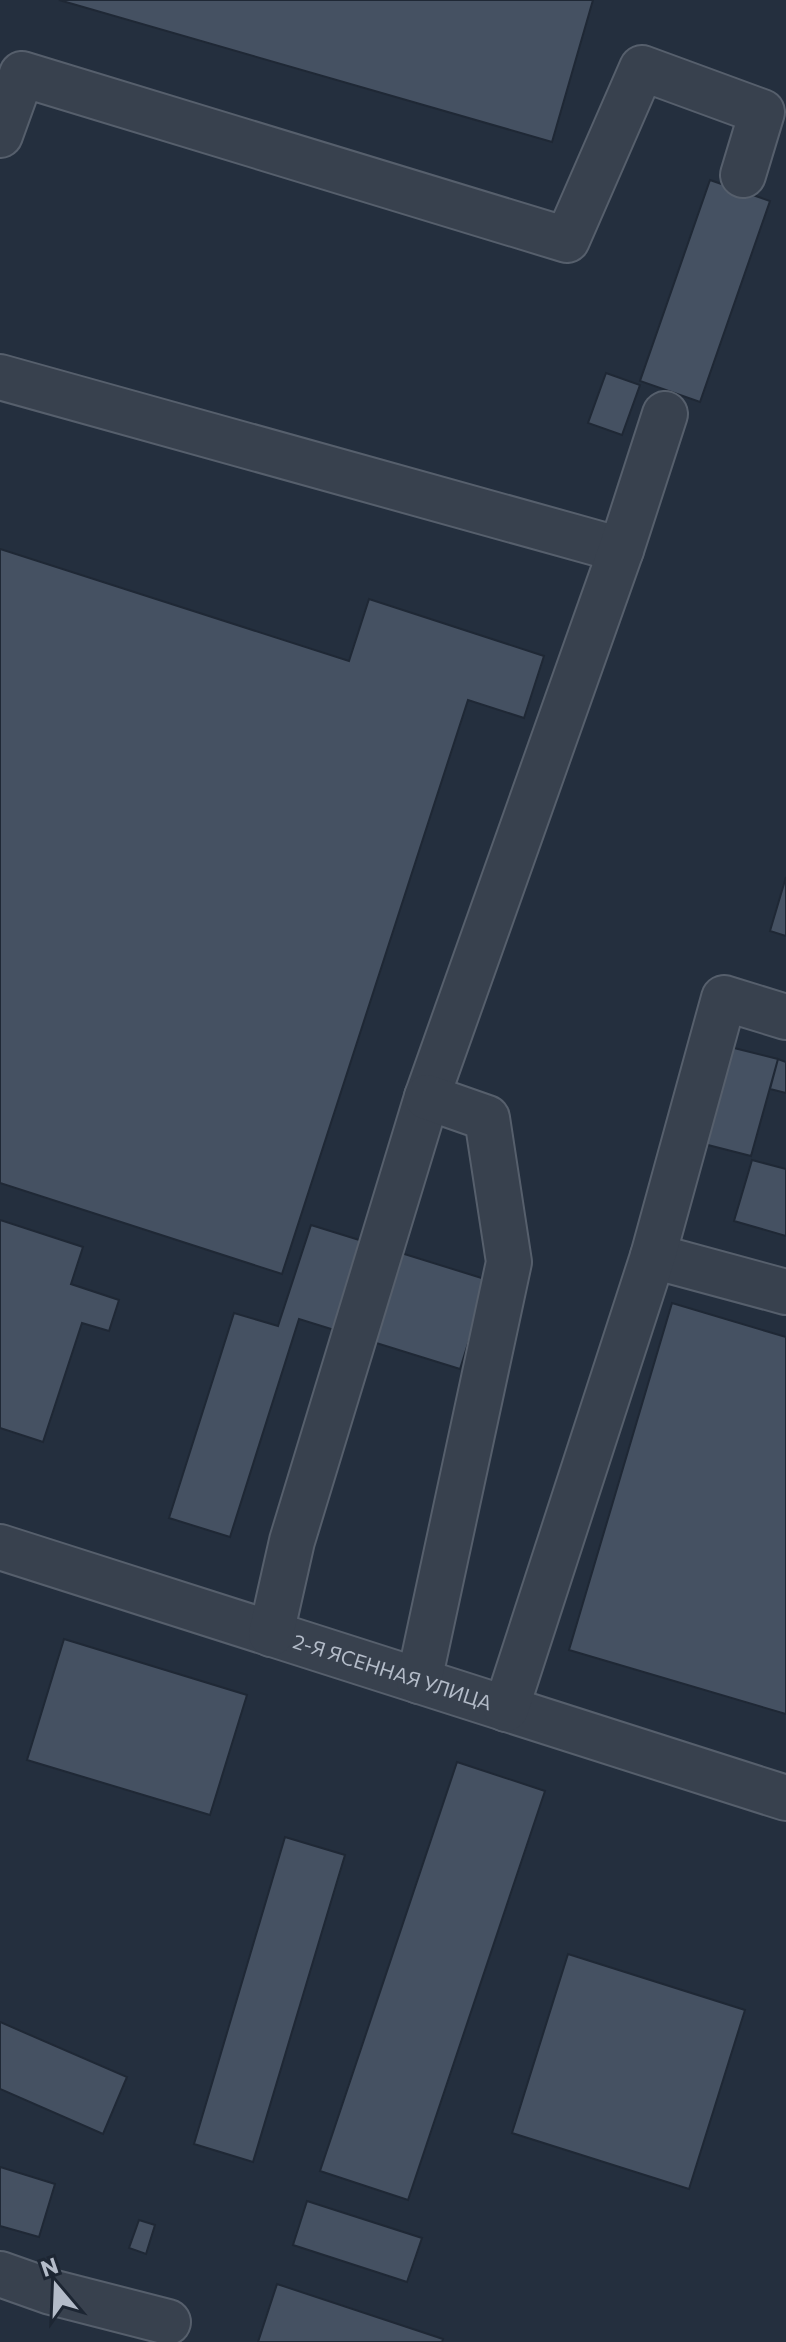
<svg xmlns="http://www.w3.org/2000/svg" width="786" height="2342" font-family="Commissioner,sans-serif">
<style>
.building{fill:#455162;stroke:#1f2835;stroke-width:2}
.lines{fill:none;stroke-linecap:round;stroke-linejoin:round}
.minor-casing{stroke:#565f6c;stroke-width:48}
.minor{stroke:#38414e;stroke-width:44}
.labels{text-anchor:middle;stroke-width:7;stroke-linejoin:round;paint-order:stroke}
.street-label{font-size:20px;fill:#b4bcc9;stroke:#1d2633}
</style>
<rect width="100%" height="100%" fill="#242f3e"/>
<!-- building -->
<path class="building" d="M59,0H593L552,142Z
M710,180L770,201L700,402L640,381Z
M606,373L640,385L622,435L588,423Z
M0,549L349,661L369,599L544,656L524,718L468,700L282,1274L0,1183Z
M786,877V936L770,931Z
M730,1047L778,1059L751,1156L704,1144Z
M778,1059L786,1062V1093L770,1089Z
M752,1160L786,1169V1236L734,1221Z
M0,1220L83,1247L71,1284L119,1300L109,1331L82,1323L43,1442L0,1428Z
M311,1225L488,1280L460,1369L299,1319L230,1537L169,1518L234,1313L278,1326Z
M672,1303L786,1337V1714L569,1650Z
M64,1639L247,1695L210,1815L27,1760Z
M457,1762L545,1791L408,2200L320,2171Z
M285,1837L345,1855L253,2162L194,2144Z
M568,1954L745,2010L689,2189L512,2133Z
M0,2022L127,2077L103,2134L0,2089Z
M0,2167L55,2184L39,2237L0,2226Z
M307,2201L422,2238L407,2282L293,2245Z
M139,2220L155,2225L146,2254L129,2248Z
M277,2284L443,2339L442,2342H258Z"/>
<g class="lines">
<!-- minor casing -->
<g class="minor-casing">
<g id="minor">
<path d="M0,135L22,74L567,240L642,68L762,112L743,175"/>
<path d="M0,377L621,550"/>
<path d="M653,1256L786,1292"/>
<path id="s1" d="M0,1547L786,1798"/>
<path d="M271,1634L292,1541L427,1097L621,550L665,414"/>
<path d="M419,1681L509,1262L487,1118L427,1097"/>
<path d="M506,1709L653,1256L724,998L786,1017"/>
<path d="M0,2274L51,2292L168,2322"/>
</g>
</g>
<!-- minor -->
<use href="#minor" class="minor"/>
</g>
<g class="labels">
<!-- street labels -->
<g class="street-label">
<text dy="7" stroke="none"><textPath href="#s1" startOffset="412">2-Я ЯСЕННАЯ УЛИЦА</textPath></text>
</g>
</g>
<!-- north arrow -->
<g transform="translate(56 2286) rotate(341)" stroke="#1d2633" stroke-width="6" paint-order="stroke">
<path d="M0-6L14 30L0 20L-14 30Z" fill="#b4bcc9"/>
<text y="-12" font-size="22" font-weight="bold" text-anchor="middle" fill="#b4bcc9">N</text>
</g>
</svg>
